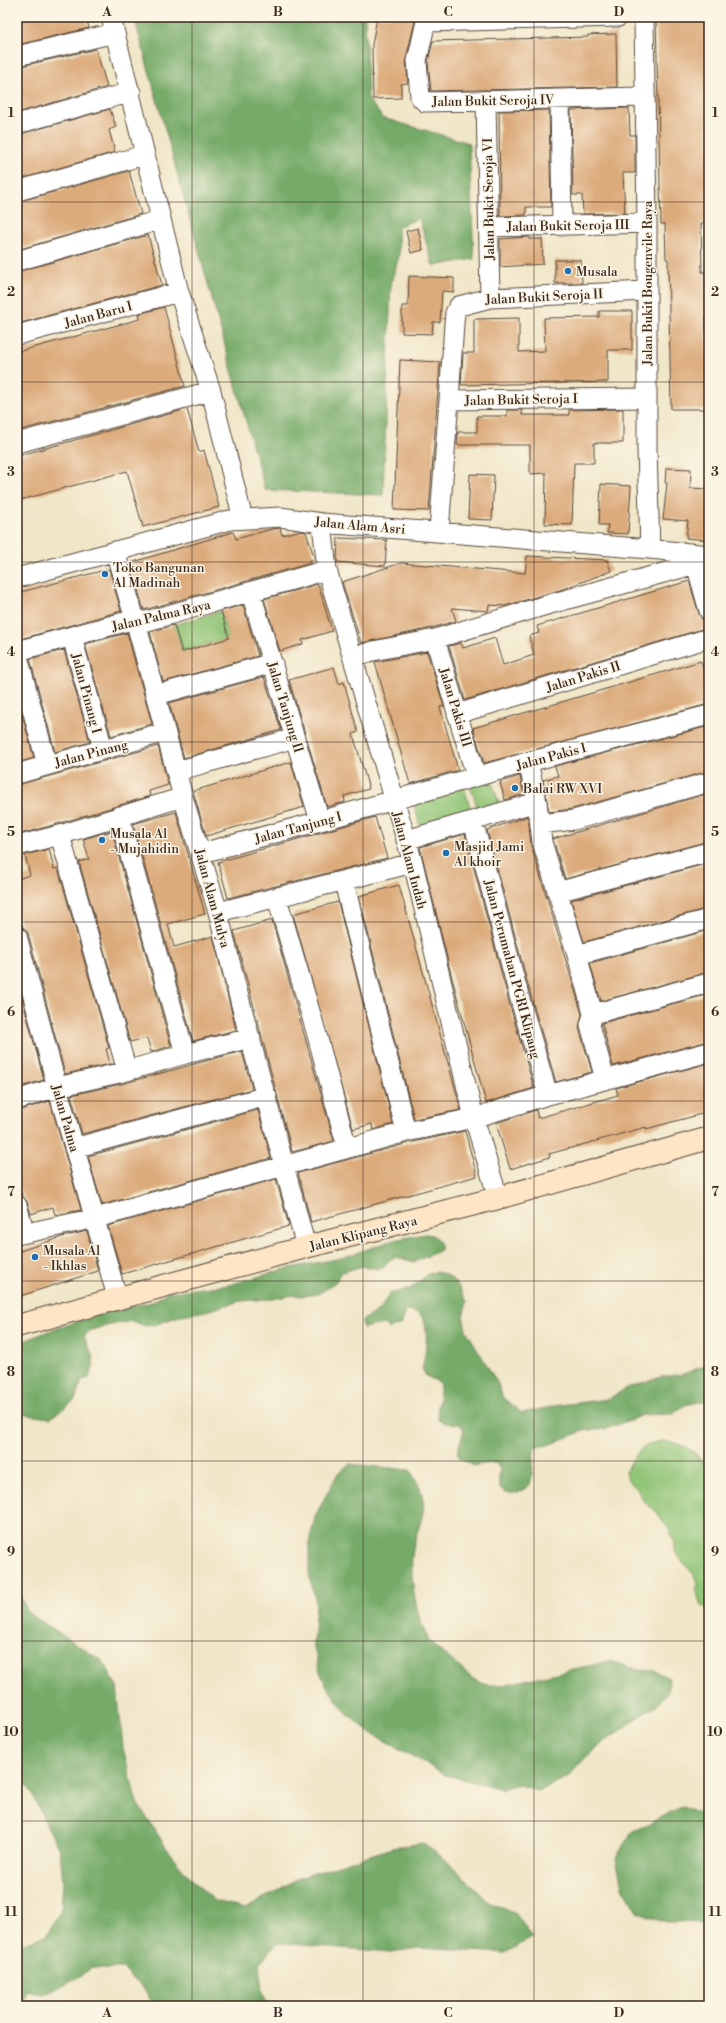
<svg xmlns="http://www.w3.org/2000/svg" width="726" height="2023" font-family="'Libre Bodoni',serif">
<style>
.green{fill:#91c577;stroke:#66784a}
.forest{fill:#74aa68;stroke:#586a43}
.building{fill:#dcab7c}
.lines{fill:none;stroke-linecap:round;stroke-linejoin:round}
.minor-casing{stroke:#564638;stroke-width:21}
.secondary-casing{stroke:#564638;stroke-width:24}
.minor{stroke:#fff;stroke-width:19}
.secondary{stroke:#fde5c5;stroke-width:22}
.grid{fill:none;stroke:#3b2a1e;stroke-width:1;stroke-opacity:0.55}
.poi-dot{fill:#1f6fb2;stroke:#fcf5e5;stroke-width:1.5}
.labels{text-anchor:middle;stroke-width:3;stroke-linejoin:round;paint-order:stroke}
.street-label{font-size:13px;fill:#3b2a1e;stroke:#fcf5e5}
.poi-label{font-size:13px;fill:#3b2a1e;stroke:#fcf5e5;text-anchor:start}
.neatline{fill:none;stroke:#3b2a1e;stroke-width:1.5}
.grid-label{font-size:13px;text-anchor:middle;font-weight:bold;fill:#3b2a1e}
</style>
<rect width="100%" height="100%" fill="#fcf5e5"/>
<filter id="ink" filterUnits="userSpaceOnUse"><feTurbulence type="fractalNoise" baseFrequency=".025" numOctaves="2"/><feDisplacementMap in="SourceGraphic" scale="8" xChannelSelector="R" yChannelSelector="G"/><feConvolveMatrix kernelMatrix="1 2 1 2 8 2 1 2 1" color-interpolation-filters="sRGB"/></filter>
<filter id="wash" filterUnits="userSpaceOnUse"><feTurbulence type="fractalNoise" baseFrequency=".012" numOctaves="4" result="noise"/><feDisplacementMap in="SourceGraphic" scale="16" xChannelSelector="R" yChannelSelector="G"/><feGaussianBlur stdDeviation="0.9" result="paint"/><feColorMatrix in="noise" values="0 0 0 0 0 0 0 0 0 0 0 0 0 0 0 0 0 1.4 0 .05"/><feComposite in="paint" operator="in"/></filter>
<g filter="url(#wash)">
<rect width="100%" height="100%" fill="#f0e6c8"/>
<!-- green -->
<path class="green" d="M221,611L229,638L182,652L174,625Z
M491,779L500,806L479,813L470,785Z
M464,787L472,814L421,829L413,802Z
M663,1441L679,1444L693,1451L709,1471V1609L701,1605L696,1591L698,1584L696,1577L677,1555L674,1548V1541L668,1528L656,1511L644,1502L637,1489L627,1479L625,1472C639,1452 637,1445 663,1441Z"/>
<!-- forest -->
<path class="forest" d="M134,17H365L368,99L383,118L469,143L474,259L433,266L419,218L398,227L399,256L391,283L383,495L265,490Z
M424,1234C434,1234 441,1238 440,1250L415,1262L395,1257L389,1260L385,1266L378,1269L363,1266L342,1272L334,1284L318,1294L302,1296L293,1295L272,1299L241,1301L206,1311L182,1315L154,1325L146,1326L132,1321L110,1325L89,1331L84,1337C92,1355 98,1358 89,1378L82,1380L75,1400L50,1418L27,1415L17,1411V1344L46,1332L113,1310L153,1302L167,1292L229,1285L285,1269L341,1258L394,1240Z
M435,1272C454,1274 459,1287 467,1302L463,1316L466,1330L498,1384L503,1398L522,1413L560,1405L608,1399L629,1387L661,1377L683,1374L709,1364V1400L685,1405L673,1414L643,1415L606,1429L583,1431L548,1445L537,1447L534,1450C533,1458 533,1477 530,1484C525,1494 503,1497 499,1485C498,1480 500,1474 500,1469L496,1463L482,1464L474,1466L461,1459L457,1453L464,1430L460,1424L445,1423L438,1419C435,1406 443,1395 439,1382L426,1376L422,1369C425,1357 431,1325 420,1315C417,1312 409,1311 405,1311L402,1324L389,1329L384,1324L363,1328L362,1321L381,1308L389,1294L410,1289L428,1274Z
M349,1464L410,1470C437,1511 416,1518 412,1557C410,1578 417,1625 431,1642C438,1650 448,1657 456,1664C475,1681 480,1688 507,1684L610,1661L638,1670L655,1671L669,1678L668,1692L659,1703L609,1738L587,1756L568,1777L538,1791L517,1784L502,1789L446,1775L366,1730L343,1709L326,1685L320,1672L313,1643L316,1603L309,1574V1543L316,1514L338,1473Z
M17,1588L28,1613L103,1661L117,1686L123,1748L137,1803L172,1856L192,1880L215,1901L246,1908L299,1878L392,1848L422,1843L446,1860L489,1902L516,1914L532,1938L505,1953L419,1948L391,1952L278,1943L259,1963L262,1992L269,2006H154L143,1988L122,1968H92L67,1984L42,1994L27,1991L24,2000L17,2006V1945L46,1936L61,1910L63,1881L60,1852L17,1764Z
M682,1806L709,1817V1927L695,1922H666L637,1912L622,1887L616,1858L631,1833Z"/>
<g id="blocks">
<!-- building -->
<path class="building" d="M17,17H86L89,28L17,45Z
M377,17H416L406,59L408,83L401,84V98L373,99L372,45Z
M656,17H707L709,222L701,223L702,272H705L708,409H671L668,259H666L665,224H661Z
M616,34L617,87L431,91L428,62L433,41L588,37V35Z
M96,49L107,87L17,113V67Z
M629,108L630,135H635V173H623L625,213L583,214L582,195H573L571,110Z
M110,109L116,127L109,130L115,152L17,180V135Z
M549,110L551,207H526V215L500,216L499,111Z
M129,171L141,214L17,250V202Z
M418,228L423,250L411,253L406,231Z
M148,235L162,285L17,324V272Z
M529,237L530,239H542L543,264L500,267V239Z
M555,260H581L582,283H555Z
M409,276L454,278V292L442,291L440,322H433L432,334L402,333V306H408Z
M164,307L185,386L17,431V352L140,319L139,314Z
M599,311H632V350H608V382L461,385L463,353H474V319L519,318V352L545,351L544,318L599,317Z
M400,360L440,362L429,511L394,510Z
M187,409L199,452L204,450L219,507L143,527L127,471L17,501V456Z
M623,409V443H594V463H574L572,525L545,524L546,473L530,474V445H457L458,432H477V416H507V410H522V415H569V410Z
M666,468L691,469L690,488L709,489V540L686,538L688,521L663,519L667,483H665Z
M470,474L494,475L492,520L468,519Z
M601,484L631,486L628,534L607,533L608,525H599Z
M280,528L282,535L298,531L306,532L315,560H310L311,563L144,610L130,563L233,532L236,539L272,529Z
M338,538L387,540L385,566L337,562Z
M527,556L607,560L611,571L563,589L505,606L489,605L488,611L452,608L456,621L432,628L361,643L342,582L401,563L525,573Z
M109,569L121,611L17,640V593Z
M689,581L699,614L702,619L709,622V627L465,700L449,646L461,643L463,648L495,638L503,665L534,655L529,636L539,633L537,626Z
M318,584L332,631L302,640L303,644L280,651L264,599Z
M243,605L258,656L163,682L150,632L174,625L182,652L229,638L221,611Z
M127,633L152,724L111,736L85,644Z
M64,650L90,742L55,752L30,659Z
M427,652L444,706L440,707L458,770L410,784L375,662Z
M701,661L709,689V704L484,763L473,728Z
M334,667L339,684L344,682L349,700L358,732L353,734L369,789L344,796L345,802L327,807L289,680Z
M264,677L281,730L184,758L169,703Z
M17,696L34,758L17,763Z
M709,726V771L572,809L549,812L543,780L558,776L555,766Z
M158,746L168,785L149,791L150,796L57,824L17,835V785Z
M291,762L304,807L206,836L193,791Z
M520,776L524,794L505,800L500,782Z
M709,793V841L565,879L553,839Z
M176,812L205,914L168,924L174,947L213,936L236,1030L193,1041L133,824Z
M528,816L531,845L582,1014L579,1028L592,1072L556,1082L532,1000L487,830Z
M375,817L387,858L228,898L218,862Z
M112,831L171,1046L151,1052L147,1038L130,1042L79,862L89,859L83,839Z
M465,834L510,1006L534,1088L486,1103L452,978L420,847Z
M49,849L54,869L58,868L109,1048L106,1049L110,1064L65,1074L28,933L22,926L17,909V879L30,875L25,855Z
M709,863V908L584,942L571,900Z
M399,885L461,1110L414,1119L359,896Z
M338,902L393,1124L373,1130L372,1124L353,1129L293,914Z
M272,920L334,1141L292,1152L234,931Z
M709,930V972L601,1001L590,963Z
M17,979L44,1080L17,1088Z
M709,994V1041L613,1066L602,1023Z
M242,1051L252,1089L82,1134L71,1095L121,1084Z
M709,1063V1112L646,1129V1127L549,1154L550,1157L510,1169L496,1123L536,1110L538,1118L618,1095L616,1088Z
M50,1101L81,1210L55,1215L53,1207L31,1214L27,1202L22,1195L17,1180V1111Z
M258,1110L271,1158L102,1205L88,1156Z
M465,1131L477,1176L311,1222L298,1173L409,1143Z
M276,1179L289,1226L122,1274L108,1226Z
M87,1231L98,1271L17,1297V1252L62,1237Z"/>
</g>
</g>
<g filter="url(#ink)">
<use href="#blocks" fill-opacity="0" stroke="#564638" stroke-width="1"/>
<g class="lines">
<!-- minor casing -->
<g class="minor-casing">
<path id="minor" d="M111,17L179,292L211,391L243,519
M427,17L417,61L420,97L425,102L644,97
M644,17L647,223V449L650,549
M426,22L618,17
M17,56L115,33
M560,99L562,226
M486,101L490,298
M17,124L131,92
M17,191L144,155
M489,227L647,223
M17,261L160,220
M647,291L490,298L459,306L455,313L454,324L449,400L647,398
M17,335L179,292
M17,443L211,391
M322,523L327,570L413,863L474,1118L498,1198
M439,531L449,400
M115,551L136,623L183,797L218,912L236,986L306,1247
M696,554V564L709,611
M17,578L230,520L280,517L322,523L650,549L709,555
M251,593L320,821
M72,637L103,749
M435,639L476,776
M17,651L128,621H147L327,570
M17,653L47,765
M353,657L373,651L435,639L550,604L696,564
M156,695L273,663
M457,714L709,638
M528,762L537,802L542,842L577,955L593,1014L590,1025L605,1079
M177,771L295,738
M17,774L165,732
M119,816L185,1054
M473,821L521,1003L548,1095
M540,824L574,820L709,782
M60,835L127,1071
M406,840L537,802
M17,846L60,835L183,797
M202,853L320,821L528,762L709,715
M344,882L406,1132
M557,892L709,852
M277,898L317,1035L347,1148
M218,912L413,863
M17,936L57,1087L118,1300
M577,955L709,919
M593,1014L709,983
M17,1100L57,1087L119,1073L185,1054L251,1038
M74,1148L267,1096
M17,1205L25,1233
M17,1235L96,1218L406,1132L474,1118L548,1095L709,1052"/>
</g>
<!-- secondary casing -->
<g class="secondary-casing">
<path id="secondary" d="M17,1326L306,1247L498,1198L709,1138"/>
</g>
<!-- minor -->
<use href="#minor" class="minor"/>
<!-- secondary -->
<use href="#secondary" class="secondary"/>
</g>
</g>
<!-- grid -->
<path class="grid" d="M192,17V2006M363,17V2006M534,17V2006M17,202H709M17,382H709M17,562H709M17,742H709M17,922H709M17,1101H709M17,1281H709M17,1461H709M17,1641H709M17,1821H709"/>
<!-- markers -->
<g class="poi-dot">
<circle cx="568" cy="271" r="4"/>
<circle cx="105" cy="574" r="4"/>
<circle cx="515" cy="788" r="4"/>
<circle cx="102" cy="840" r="4"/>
<circle cx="446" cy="853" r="4"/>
<circle cx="35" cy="1257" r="4"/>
</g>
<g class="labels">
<!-- street labels -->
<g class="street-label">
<text transform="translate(493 100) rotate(-1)" y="5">Jalan Bukit Seroja IV</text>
<text transform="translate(488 199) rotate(-91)" y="5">Jalan Bukit Seroja VI</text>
<text transform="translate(568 225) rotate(-1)" y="5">Jalan Bukit Seroja III</text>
<text transform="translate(647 283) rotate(-90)" y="5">Jalan Bukit Bougenvile Raya</text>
<text transform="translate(544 296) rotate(-3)" y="5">Jalan Bukit Seroja II</text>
<text transform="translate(98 314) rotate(-15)" y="5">Jalan Baru I</text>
<text transform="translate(521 399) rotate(-1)" y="5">Jalan Bukit Seroja I</text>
<text transform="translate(360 525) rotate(5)" y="5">Jalan Alam Asri</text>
<text transform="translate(161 615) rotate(-13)" y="5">Jalan Palma Raya</text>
<text transform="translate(583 676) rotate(-17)" y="5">Jalan Pakis II</text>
<text transform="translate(87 693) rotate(75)" y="5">Jalan Pinang I</text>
<text transform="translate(286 707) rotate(73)" y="5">Jalan Tanjung II</text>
<text transform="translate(456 707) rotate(73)" y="5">Jalan Pakis III</text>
<text transform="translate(91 753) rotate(-15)" y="5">Jalan Pinang</text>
<text transform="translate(551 756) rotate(-15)" y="5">Jalan Pakis I</text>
<text transform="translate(298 827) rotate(-15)" y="5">Jalan Tanjung I</text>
<text transform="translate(410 860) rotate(75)" y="5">Jalan Alam Indah</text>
<text transform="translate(213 898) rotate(75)" y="5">Jalan Alam Mulya</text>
<text transform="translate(513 969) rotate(75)" y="5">Jalan Perumahan PGRI Klipang</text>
<text transform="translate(66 1118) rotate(74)" y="5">Jalan Palma</text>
<text transform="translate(363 1233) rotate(-14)" y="5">Jalan Klipang Raya</text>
</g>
<!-- poi labels -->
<g class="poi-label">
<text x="576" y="276">Musala</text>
<text x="113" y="572">Toko Bangunan<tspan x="113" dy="15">Al Madinah</tspan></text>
<text x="523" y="793">Balai RW XVI</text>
<text x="110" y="838">Musala Al<tspan x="110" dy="15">- Mujahidin</tspan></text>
<text x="454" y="851">Masjid Jami<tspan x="454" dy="15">Al khoir</tspan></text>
<text x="43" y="1255">Musala Al<tspan x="43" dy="15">- Ikhlas</tspan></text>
</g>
</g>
<!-- margin -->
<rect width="726" height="2023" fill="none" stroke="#fcf5e5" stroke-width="44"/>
<rect x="22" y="22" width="682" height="1979" class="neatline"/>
<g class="grid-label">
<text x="107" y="16">A</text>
<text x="278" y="16">B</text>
<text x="448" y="16">C</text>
<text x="619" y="16">D</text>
<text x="11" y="117">1</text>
<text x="715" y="117">1</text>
<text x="11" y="296">2</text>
<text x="715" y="296">2</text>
<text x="11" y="476">3</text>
<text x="715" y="476">3</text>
<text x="11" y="656">4</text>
<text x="715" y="656">4</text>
<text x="11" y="836">5</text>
<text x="715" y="836">5</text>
<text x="11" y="1016">6</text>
<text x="715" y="1016">6</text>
<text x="11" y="1196">7</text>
<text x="715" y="1196">7</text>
<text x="11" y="1376">8</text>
<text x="715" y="1376">8</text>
<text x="11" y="1556">9</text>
<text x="715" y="1556">9</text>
<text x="11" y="1736">10</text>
<text x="715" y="1736">10</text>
<text x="11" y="1916">11</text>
<text x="715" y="1916">11</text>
<text x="107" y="2017">A</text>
<text x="278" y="2017">B</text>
<text x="448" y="2017">C</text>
<text x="619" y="2017">D</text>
</g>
</svg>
